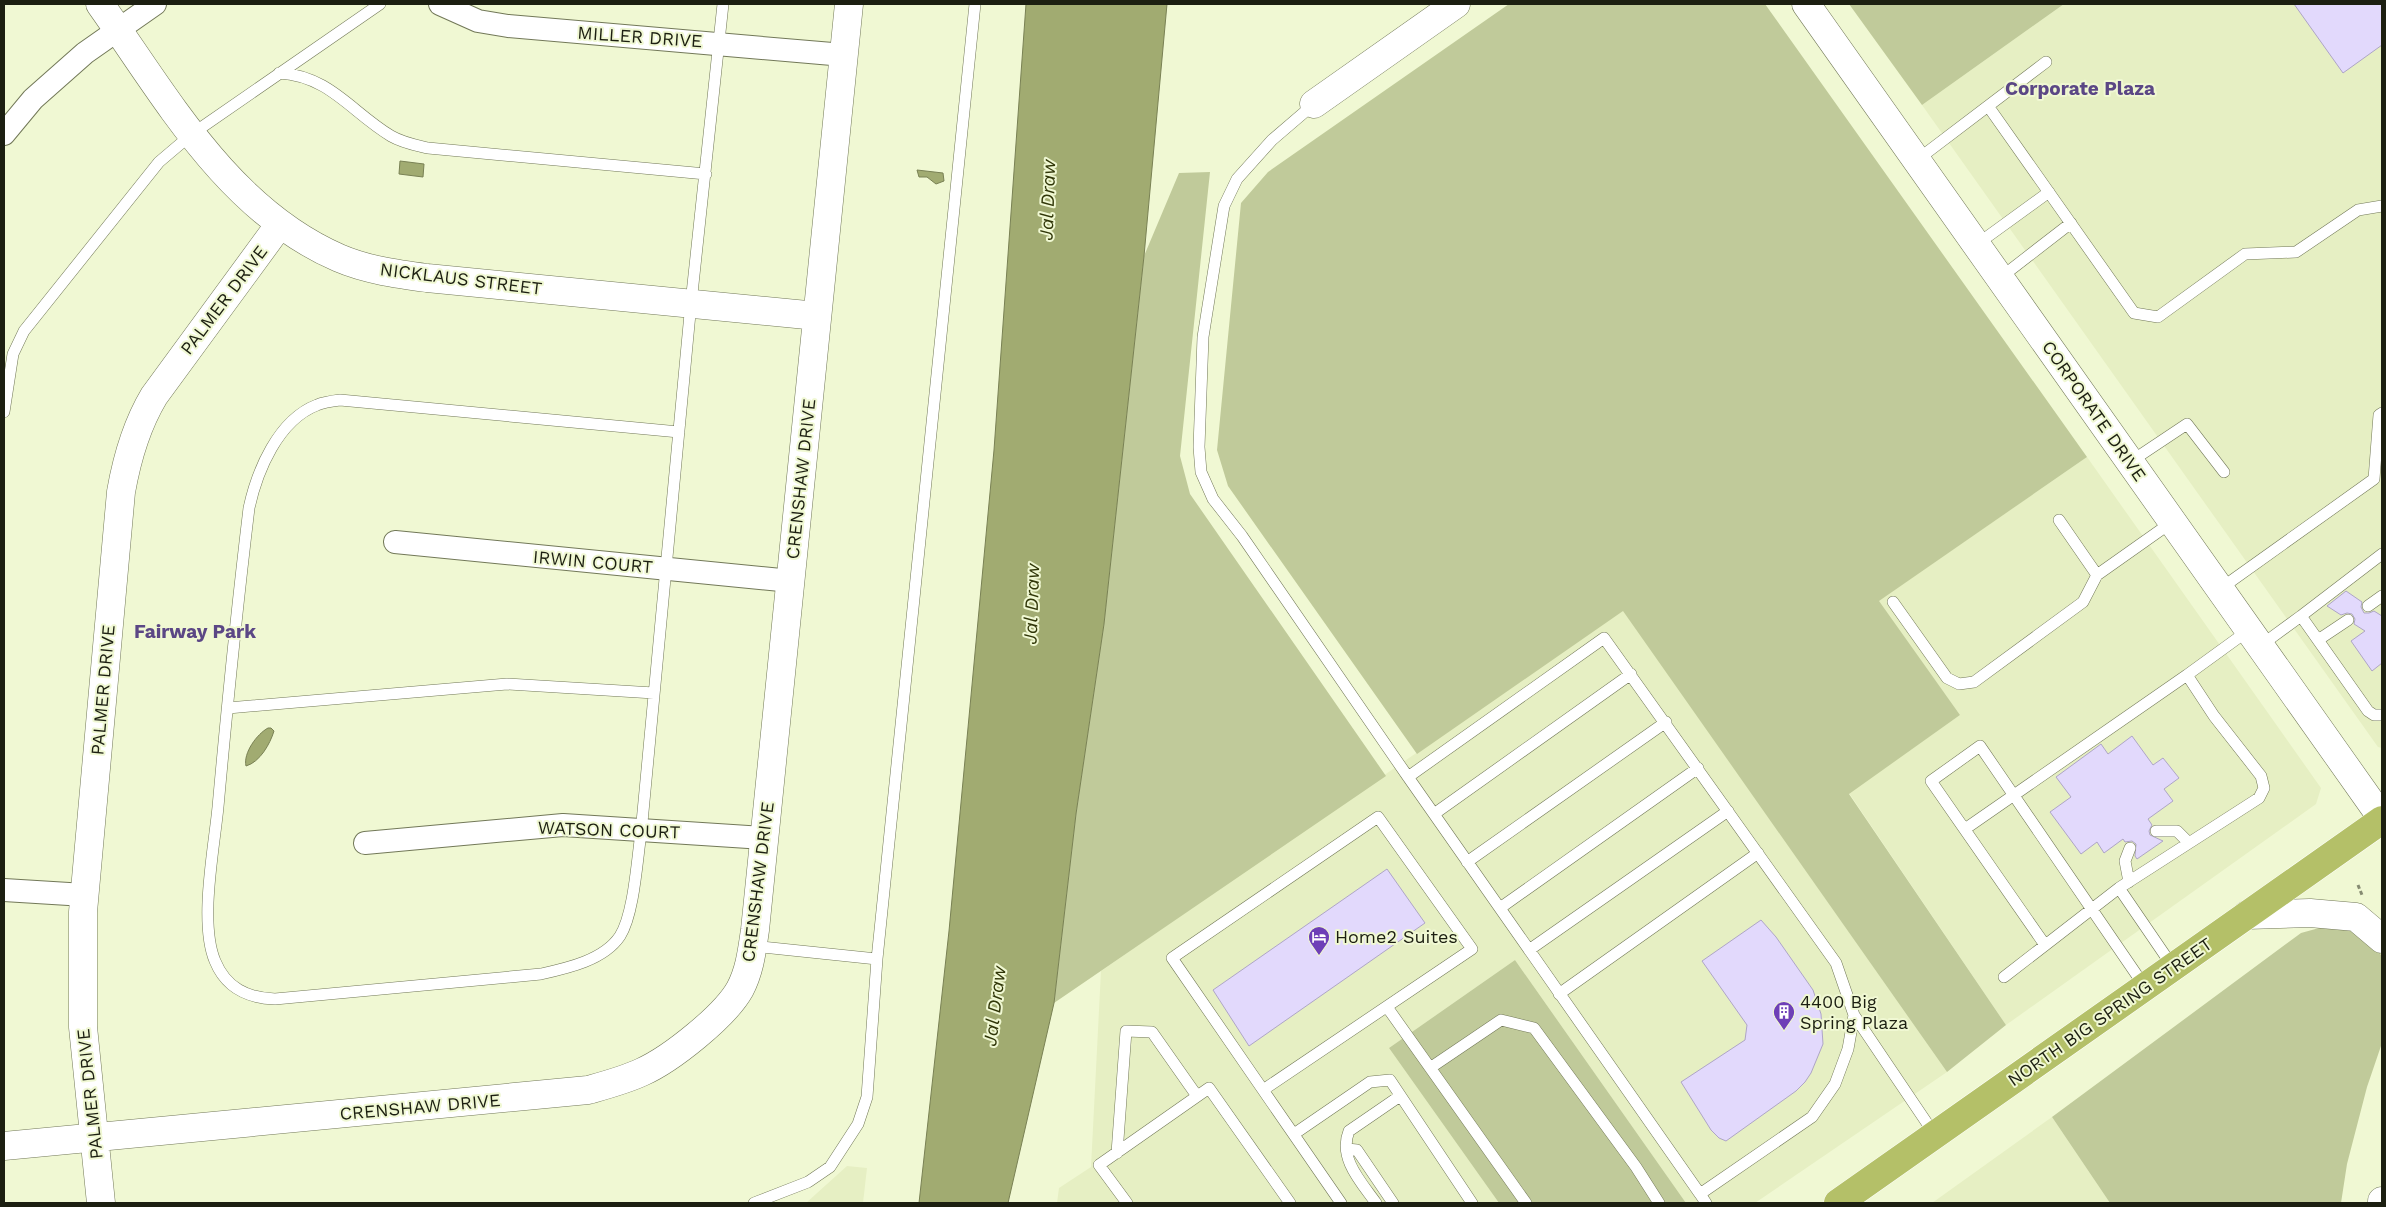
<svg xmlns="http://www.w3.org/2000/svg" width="2386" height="1207" font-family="'Work Sans',sans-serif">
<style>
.built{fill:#e6efc3}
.green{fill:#c0ca9a}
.water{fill:#a1ab71;stroke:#798154}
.building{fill:#e2d9fc;stroke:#aea5c6}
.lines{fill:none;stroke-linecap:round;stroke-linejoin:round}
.service-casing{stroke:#727858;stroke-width:12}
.minor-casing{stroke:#727858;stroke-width:24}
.tertiary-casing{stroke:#727858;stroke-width:29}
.trunk-casing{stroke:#fff;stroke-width:29}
.path{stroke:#868b72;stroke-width:3;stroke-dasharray:4 2.5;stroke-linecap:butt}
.service{stroke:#fff;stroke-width:11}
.minor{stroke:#fff;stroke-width:22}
.tertiary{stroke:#fff;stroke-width:28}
.trunk{stroke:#b4c068;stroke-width:28}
.labels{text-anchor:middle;stroke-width:4;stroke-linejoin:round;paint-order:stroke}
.street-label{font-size:18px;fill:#1c1f11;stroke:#f0f8d3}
.poi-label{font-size:18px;fill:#1c1f11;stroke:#f0f8d3;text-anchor:start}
.neighbourhood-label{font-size:19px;font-weight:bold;fill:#5b4785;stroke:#f0f8d3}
.water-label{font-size:19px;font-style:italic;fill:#303608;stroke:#f0f8d3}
</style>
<rect width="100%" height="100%" fill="#f0f8d3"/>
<!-- built -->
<path class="built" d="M2064,4H2382V748L2378,747L1922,105Z
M2087,457L2321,788L2316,804L2006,1025L1849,793L1960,715L1878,601Z
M1623,610L1947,1072L1755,1203H1686L1515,960L1389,1048L1499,1203H1057L1059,1188L1091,1167L1101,971Z
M2052,1117L2110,1203H1932Z
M847,1166L867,1168L863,1203H806Z"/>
<!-- green -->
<path class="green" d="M1509,4H1765L2087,457L1879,601L1960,715L1849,794L2006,1025L1947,1072L1623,611L1417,754L1228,486L1217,450L1241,203L1268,172Z
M1849,4H2064L1922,105Z
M1210,172L1180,456L1190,494L1386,776L1054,1003L1076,814L1104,624L1144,256L1179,173Z
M2330,925C2356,928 2369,932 2382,957V1043L2367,1087L2347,1164L2341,1203H2110L2052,1117L2301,933Z
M1515,960L1686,1203H1499L1389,1048Z"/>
<!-- water -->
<path class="water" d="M1026,4H1167L1144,256L1104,624L1076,814L1054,1003L1008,1203H919L949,931L994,450Z
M400,161L424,164L423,177L399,174Z
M917,170L943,173L944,181L936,184L927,177H919Z
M268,728H271L274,731C270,744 260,762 246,766C243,753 257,734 268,728Z"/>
<!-- building -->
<path class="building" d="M2294,4H2382V45L2343,73Z
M2346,591L2362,602L2361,607L2364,613H2369L2374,611L2382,616V663L2372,671L2351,641L2365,631L2354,624L2355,619L2352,614L2347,613L2341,615L2327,606Z
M2132,736L2153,765L2163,758L2179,778L2164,789L2173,801L2148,819L2152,825L2149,831L2150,835L2163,841L2137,859L2135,856L2136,844L2132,841L2125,842L2123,839L2104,853L2097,842L2081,854L2050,812L2071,797L2056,777L2101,744L2108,754Z
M1387,869L1425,923L1249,1046L1213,990Z
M1761,920L1776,937L1813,990L1821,1014L1823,1044L1811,1073L1805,1082L1796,1091L1726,1141L1719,1138L1711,1130L1681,1082L1745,1040L1747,1025L1702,961Z"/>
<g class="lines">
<!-- service casing -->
<g class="service-casing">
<path id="service" d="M279,73C330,76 351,112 391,136C403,143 415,145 428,148L706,174
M1314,104L1272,140L1237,179L1224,206L1203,337L1199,447L1201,472L1213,499L1242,536L1408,777L1700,1194
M1988,106L2134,313L2158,317L2245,254L2296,252L2358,210L2382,206
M1917,160L2046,62
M1976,245L2049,192
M2000,278L2071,223
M4,412L13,354L24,331L159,162L192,134L380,4
M679,432L340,400C332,401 324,402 317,405C278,420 257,471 249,508C237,608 227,707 218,807C214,849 199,923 215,961C226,988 247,998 275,999L541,974C568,968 604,960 620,936C634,914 637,860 641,833L691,303L723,4
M2130,462L2187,424L2224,472
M2059,520L2097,575
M2220,589L2374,479L2379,415L2382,413
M1893,602L1947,678L1959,684L1974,682L2083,602L2097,575L2172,522
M2368,606L2382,596
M2301,616L2382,554
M2318,640L2348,620
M2260,646L2301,616L2368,711L2374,715H2382
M228,708L507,684L654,693
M1408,777L1604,638L1836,963L1854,1015
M1434,814L1631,674
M1965,829L2187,675
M2156,831H2177L2189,843
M1467,862L1666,722
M2129,882L2125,861L2130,848
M2119,888L2173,967
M1500,908L1698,768
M2045,945L1931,781L1980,746L2145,987
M753,946L877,959L975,4
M1529,950L1728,811
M2004,977L2119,888L2259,798L2264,788L2261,776L2214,716L2187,675L2249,630
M1559,994L1758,853
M1387,1007L1526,1203
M1430,1068L1501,1020L1534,1028L1636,1167L1659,1203
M1263,1090L1472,949L1378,817L1172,958L1341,1203
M1294,1134L1370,1082L1390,1080L1472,1203
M1347,1149L1357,1150L1393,1203
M1117,1153L1126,1031L1152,1032L1197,1096
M754,1203L808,1182L830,1167L858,1124L867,1097L877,959
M1127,1203L1099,1165L1209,1088L1290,1203
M1376,1203C1361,1182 1338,1158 1349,1131L1400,1096
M1706,1203L1700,1194L1812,1117L1835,1084L1848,1049L1854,1015L1935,1135"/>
</g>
<!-- minor casing -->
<g class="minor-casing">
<path id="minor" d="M440,4L478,21L508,26L844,55
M4,134L33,99L85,53L155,4
M395,542L791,581
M365,843L563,825L764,838
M4,890L85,895"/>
</g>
<!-- tertiary casing -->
<g class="tertiary-casing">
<path id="tertiary" d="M100,4C166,97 228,210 339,258C367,270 397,274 427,278L817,316
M1806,4L2382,818
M1314,104L1456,4
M2247,915L2310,913L2356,917L2382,939
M4,1146L588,1090C606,1085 625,1080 642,1072C671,1059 725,1016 740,989C750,970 752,950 755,930L849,4
M101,1203L83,1027V912L121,492C127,458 136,426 154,396L280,224
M2382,1203V1201"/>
</g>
<!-- trunk casing -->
<g class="trunk-casing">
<path id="trunk" d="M1838,1203L2382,820"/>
</g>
<!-- path -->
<path class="path" d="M2358,885L2362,895"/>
<!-- service -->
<use href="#service" class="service"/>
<!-- minor -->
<use href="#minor" class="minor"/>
<!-- tertiary -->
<use href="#tertiary" class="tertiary"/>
<!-- trunk -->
<use href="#trunk" class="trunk"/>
</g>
<!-- icons -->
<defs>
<g id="hotel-pin" transform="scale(1.125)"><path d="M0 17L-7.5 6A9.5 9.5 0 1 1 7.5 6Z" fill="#6e3fb7" stroke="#f0f8d3"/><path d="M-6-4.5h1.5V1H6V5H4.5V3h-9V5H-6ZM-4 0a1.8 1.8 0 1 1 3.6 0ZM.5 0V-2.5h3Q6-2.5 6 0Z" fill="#fff"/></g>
<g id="building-pin" transform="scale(1.125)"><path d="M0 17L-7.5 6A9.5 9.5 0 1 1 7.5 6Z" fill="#6e3fb7" stroke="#f0f8d3"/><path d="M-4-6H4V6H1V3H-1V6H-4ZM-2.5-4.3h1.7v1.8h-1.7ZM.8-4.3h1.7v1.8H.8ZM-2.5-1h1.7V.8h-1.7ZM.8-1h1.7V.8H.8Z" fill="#fff"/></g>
</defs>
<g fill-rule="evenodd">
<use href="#hotel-pin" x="1319" y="937"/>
<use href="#building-pin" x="1784" y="1012"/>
</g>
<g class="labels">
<!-- street labels -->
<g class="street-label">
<text transform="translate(640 37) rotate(4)" y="6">MILLER DRIVE</text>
<text transform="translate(461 279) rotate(7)" y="6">NICKLAUS STREET</text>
<text transform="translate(224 300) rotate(-53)" y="6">PALMER DRIVE</text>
<text transform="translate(2094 411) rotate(55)" y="6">CORPORATE DRIVE</text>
<text transform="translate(801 479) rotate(-84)" y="6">CRENSHAW DRIVE</text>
<text transform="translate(593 562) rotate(5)" y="6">IRWIN COURT</text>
<text transform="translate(103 690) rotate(-85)" y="6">PALMER DRIVE</text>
<text transform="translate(609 830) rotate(2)" y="6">WATSON COURT</text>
<text transform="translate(758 882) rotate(-83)" y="6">CRENSHAW DRIVE</text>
<text transform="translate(2110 1012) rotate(-35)" y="6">NORTH BIG SPRING STREET</text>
<text transform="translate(90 1094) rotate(-96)" y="6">PALMER DRIVE</text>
<text transform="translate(420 1107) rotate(-5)" y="6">CRENSHAW DRIVE</text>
</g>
<!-- poi labels -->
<g class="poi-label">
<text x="1335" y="943">Home2 Suites</text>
<text x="1800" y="1008">4400 Big<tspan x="1800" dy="21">Spring Plaza</tspan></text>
</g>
<!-- neighbourhood labels -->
<g class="neighbourhood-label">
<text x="2080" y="95">Corporate Plaza</text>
<text x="195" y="638">Fairway Park</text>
</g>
<!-- water labels -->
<g class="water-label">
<text transform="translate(1047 200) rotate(-88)" y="7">Jal Draw</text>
<text transform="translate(1031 604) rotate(-88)" y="7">Jal Draw</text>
<text transform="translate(994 1006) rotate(-83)" y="7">Jal Draw</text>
</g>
</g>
<!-- border -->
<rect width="2386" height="1207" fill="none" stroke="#1c1f11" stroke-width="10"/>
</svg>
